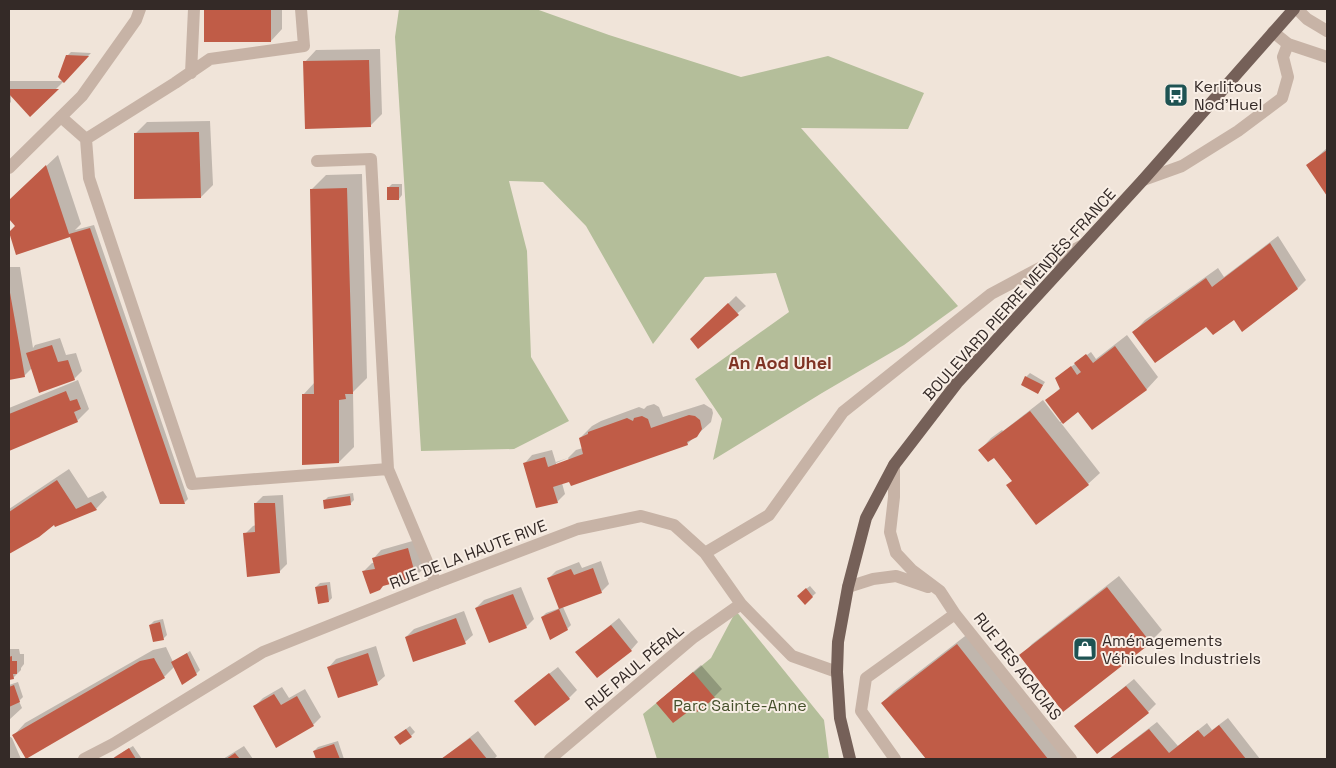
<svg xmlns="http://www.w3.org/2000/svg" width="1336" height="768" font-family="'Space Grotesk',sans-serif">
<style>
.green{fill:#b4be9a}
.shadow{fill:#0003;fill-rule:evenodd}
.building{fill:#c05c47}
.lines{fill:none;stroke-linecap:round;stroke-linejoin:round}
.lane{stroke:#c7b3a6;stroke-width:12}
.street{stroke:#c7b3a6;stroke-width:12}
.primary{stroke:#756058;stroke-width:12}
.labels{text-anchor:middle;stroke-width:4;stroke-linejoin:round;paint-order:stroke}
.poi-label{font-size:16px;fill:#342a27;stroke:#f8eee5;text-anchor:start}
.street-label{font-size:16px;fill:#342a27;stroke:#f8eee5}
.park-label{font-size:16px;fill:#46512c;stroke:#f8eee5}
.neighbourhood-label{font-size:18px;font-weight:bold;fill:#7f3324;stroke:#f8eee5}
</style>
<rect width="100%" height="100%" fill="#f0e4d9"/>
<!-- green -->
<path class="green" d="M399,9H536L609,35L741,77L828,56L924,93L908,129L801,128L958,306L904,345L822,393L713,460L722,419L695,379L789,312L776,273L705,277L653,344L586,226L543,182L509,181L527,251L531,357L569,421L514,449L421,451L395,37Z
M736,611L824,720L829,759H657L643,714L711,658Z"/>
<!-- shadow -->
<path class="shadow" d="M205,9H282V29L271,41H205Z
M380,49L382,114L371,125L305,62L316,50Z
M71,52L91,53L64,81L67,56Z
M9,81H64L30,115L11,94V102L9,104Z
M210,121L213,185L201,197L135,198V134L147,122Z
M1327,148V193L1308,165Z
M58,155L81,224L75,230L94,225L188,499L184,503L71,236L17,226L9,218V201Z
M362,174L367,378L353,392L354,447L339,462L303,395L315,382L311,190L326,175Z
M392,184H402V195L399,199L388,188Z
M1278,236L1306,280L1298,288L1242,330L1234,318L1206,325L1134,332L1145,320L1218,268L1224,277Z
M9,267H20L33,348L35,345L60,338L66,355L76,353L82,371L74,379L32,368L24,376L9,379Z
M736,296L746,306L698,347L692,339Z
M1127,335L1158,377L1147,389L1092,428L1078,410L1061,423L1100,473L1088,484L1013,481L994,457L980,450L991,438L1002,430L1003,431L1043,400L1060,422L1062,421L1047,401L1062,386L1060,375L1091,352L1096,359Z
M1030,373L1045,382L1038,393L1026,377Z
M78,380L89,409L77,421L9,449V408Z
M654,404L659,407L663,417L704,404L712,409L713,413L711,422L687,444L562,483L565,494L557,502L525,463L532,455L552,450L556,463L568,458L576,450L583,448L580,438L592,426L601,421L639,407L644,409L647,406ZM568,458L569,460L556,465V462Z
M69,469L88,498L103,491L107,497L96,509L55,523L9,553V509Z
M353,493L354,500L350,504L324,501L328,497Z
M283,495L287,564L279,572L245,534L253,526L256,525L255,504L263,496Z
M416,540L424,568L416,576L384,585L364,571L372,563H375L374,558L381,550Z
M601,561L609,584L601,592L563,607L571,625L567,629L542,617L546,613L560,608L548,579L556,571L579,562L582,568Z
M1119,576L1162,630L1150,642L1063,711L1021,656L1032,644Z
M330,582L332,598L329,601L316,587L320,583Z
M810,586L816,593L805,603L802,592Z
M521,587L534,619L526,627L476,608L484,600Z
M464,611L473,635L465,642L406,637L414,629Z
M619,618L638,642L631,650L577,652Z
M163,619L167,635L163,639L150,625L154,621Z
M969,633L1068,759H927L882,703L894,691Z
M376,646L385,676L377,683L329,667L336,659Z
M166,647L173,662L190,651L200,670L196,674L175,666L164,677L14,735L25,723L153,650Z
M9,649H19L20,654H24V664L21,668V670L13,678H9Z
M701,665L722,689L714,697L693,706L657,703Z
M558,667L577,690L569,698L524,693Z
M1134,679L1156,704L1148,712L1076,726Z
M18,682L23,697L19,701L22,708L9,720V685Z
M282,687L289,698L305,689L321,717L313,725L255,706L263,698Z
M1228,718L1260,759H1109L1157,722L1178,746L1207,723L1212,730Z
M410,726L415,732L411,736L399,734Z
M478,731L497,756L494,759H442Z
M9,736L12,738L21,759H9Z
M338,741L344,759H317L314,751L318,747Z
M133,746L142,759H113L116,756Z
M244,746L253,759H223Z"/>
<!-- building -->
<path class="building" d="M204,9H271V42H204Z
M66,55L89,56L64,83L58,77Z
M369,60L371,127L305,129L303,61Z
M9,89H59L30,117L9,94Z
M199,132L201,198L134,199V133Z
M1327,150V196L1306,165Z
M46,165L69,234L90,228L185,504H160L70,237L16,255L9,232L15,226L9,219V200Z
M387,187H399V200H387Z
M347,188L353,394H345L346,399L339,400V463L302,465V394H314L310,189Z
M1270,243L1298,289L1242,332L1234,320L1213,335L1206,327L1155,363L1132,332L1206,278L1212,287Z
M9,287L25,377L9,380Z
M728,303L739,315L698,349L690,339Z
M52,345L58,362L68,360L75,380L39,393L26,353Z
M1115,346L1147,390L1092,430L1078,412L1063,424L1045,400L1060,389L1055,378L1071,366L1077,375L1081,372L1074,363L1086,354L1093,363Z
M1025,376L1043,385L1038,394L1021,385Z
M66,391L70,401L77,399L81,409L74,412L78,422L9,451V414Z
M1030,411L1089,485L1036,525L1006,485L1012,481L994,458L988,462L978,450Z
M689,415L695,416L700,420L702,429L697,437L687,442L688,445L571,486L569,482L553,487L558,503L536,508L523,463L545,457L548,467L583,454L579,438L588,434V432L627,418L633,421L634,418L642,416L648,419L651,428Z
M57,480L76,509L91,502L97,510L55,527L54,525L39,537L9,554V512Z
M350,496L351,505L324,509L323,500Z
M254,503H275L280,573L247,577L243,533L255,532Z
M408,548L416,577L383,586L380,590L370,594L362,571L375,569L372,558Z
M593,568L602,593L559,609L547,578L571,569L574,575Z
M327,585L329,602L318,604L315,587Z
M1107,587L1151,643L1063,712L1019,655Z
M806,588L813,597L805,605L797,596Z
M513,594L527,628L489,643L475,608Z
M559,609L568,630L550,640L541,617Z
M456,618L466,644L413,662L405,637Z
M160,622L164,640L153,642L149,625Z
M611,625L632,651L597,678L575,652Z
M957,644L1009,710L1048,759H926L881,703Z
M187,653L197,675L182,685L171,662Z
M368,653L378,685L338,698L327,667Z
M12,656V661H17V674H13L14,679L9,680V657Z
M154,658L165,678L26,759L12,735L140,661Z
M693,672L715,698L697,712L693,708L673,723L656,703Z
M549,673L570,699L535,726L514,701Z
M14,685L20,702L9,707V687Z
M1126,686L1149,713L1097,754L1074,726Z
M274,694L281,705L297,696L314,726L276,748L253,706Z
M1219,725L1246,759H1109L1149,729L1169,753L1198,730L1204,737Z
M406,729L412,737L400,745L394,737Z
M470,738L487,759H441Z
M334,744L340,759H316L313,751Z
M129,748L136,759H112Z
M235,753L240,759H226Z"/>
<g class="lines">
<!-- lane -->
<path class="lane" d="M301,9L304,46L210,59L175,83L86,139L89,178L192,484L388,469
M191,73L194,9
M61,117L86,139
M317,161L371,159L388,469L436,583
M1143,180L1182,166L1238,131L1282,98L1288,77L1283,57L1288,44"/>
<!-- street -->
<path class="street" d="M1297,9L1307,19L1327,31
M1273,32L1288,44L1327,57
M9,168L82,96L136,20L140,9
M894,465V497L890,532L896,553L912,570L940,591L955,614L1071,759
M705,553L769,515L843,412L991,294L1081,246
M848,587L873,579L896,576L928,587
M84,759L113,744L263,652L436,583L578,529L641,516L674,525L705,553L741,604L792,656L837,672
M550,759L694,637L741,604
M895,759L861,711L866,678L955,614"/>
<!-- primary -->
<path class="primary" d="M850,759L840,718L837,672L838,642L848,587L866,518L894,465L957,383L1143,180L1294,9"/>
</g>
<!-- icons -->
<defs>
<g id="bus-square" transform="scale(1.25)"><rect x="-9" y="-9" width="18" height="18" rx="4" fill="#1e5353" stroke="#f8eee5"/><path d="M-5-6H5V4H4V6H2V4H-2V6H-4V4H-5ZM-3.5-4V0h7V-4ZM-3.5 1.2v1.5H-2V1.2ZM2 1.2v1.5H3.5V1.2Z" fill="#fff"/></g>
<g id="shop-square" transform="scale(1.25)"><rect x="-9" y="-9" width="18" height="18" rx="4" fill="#1e5353" stroke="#f8eee5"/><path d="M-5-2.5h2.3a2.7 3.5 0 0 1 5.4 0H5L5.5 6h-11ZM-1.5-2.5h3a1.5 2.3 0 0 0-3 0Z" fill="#fff"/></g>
</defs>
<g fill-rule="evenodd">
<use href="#bus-square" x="1176" y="95"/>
<use href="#shop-square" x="1085" y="649"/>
</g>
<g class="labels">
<!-- poi labels -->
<g class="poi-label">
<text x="1194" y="92">Kerlitous<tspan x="1194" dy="18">Nod'Huel</tspan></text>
<text x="1102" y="646">Aménagements<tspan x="1102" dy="18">Véhicules Industriels</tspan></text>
</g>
<!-- street labels -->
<g class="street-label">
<text transform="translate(1019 294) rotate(-48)" y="6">BOULEVARD PIERRE MENDÈS-FRANCE</text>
<text transform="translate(468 554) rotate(-21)" y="6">RUE DE LA HAUTE RIVE</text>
<text transform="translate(1018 666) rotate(52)" y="6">RUE DES ACACIAS</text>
<text transform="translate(634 667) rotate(-40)" y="6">RUE PAUL PÉRAL</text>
</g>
<!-- park labels -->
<g class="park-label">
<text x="740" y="711">Parc Sainte-Anne</text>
</g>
<!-- neighbourhood labels -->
<g class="neighbourhood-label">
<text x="780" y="369">An Aod Uhel</text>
</g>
</g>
<!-- border -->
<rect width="1336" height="768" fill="none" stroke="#342a27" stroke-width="20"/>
</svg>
